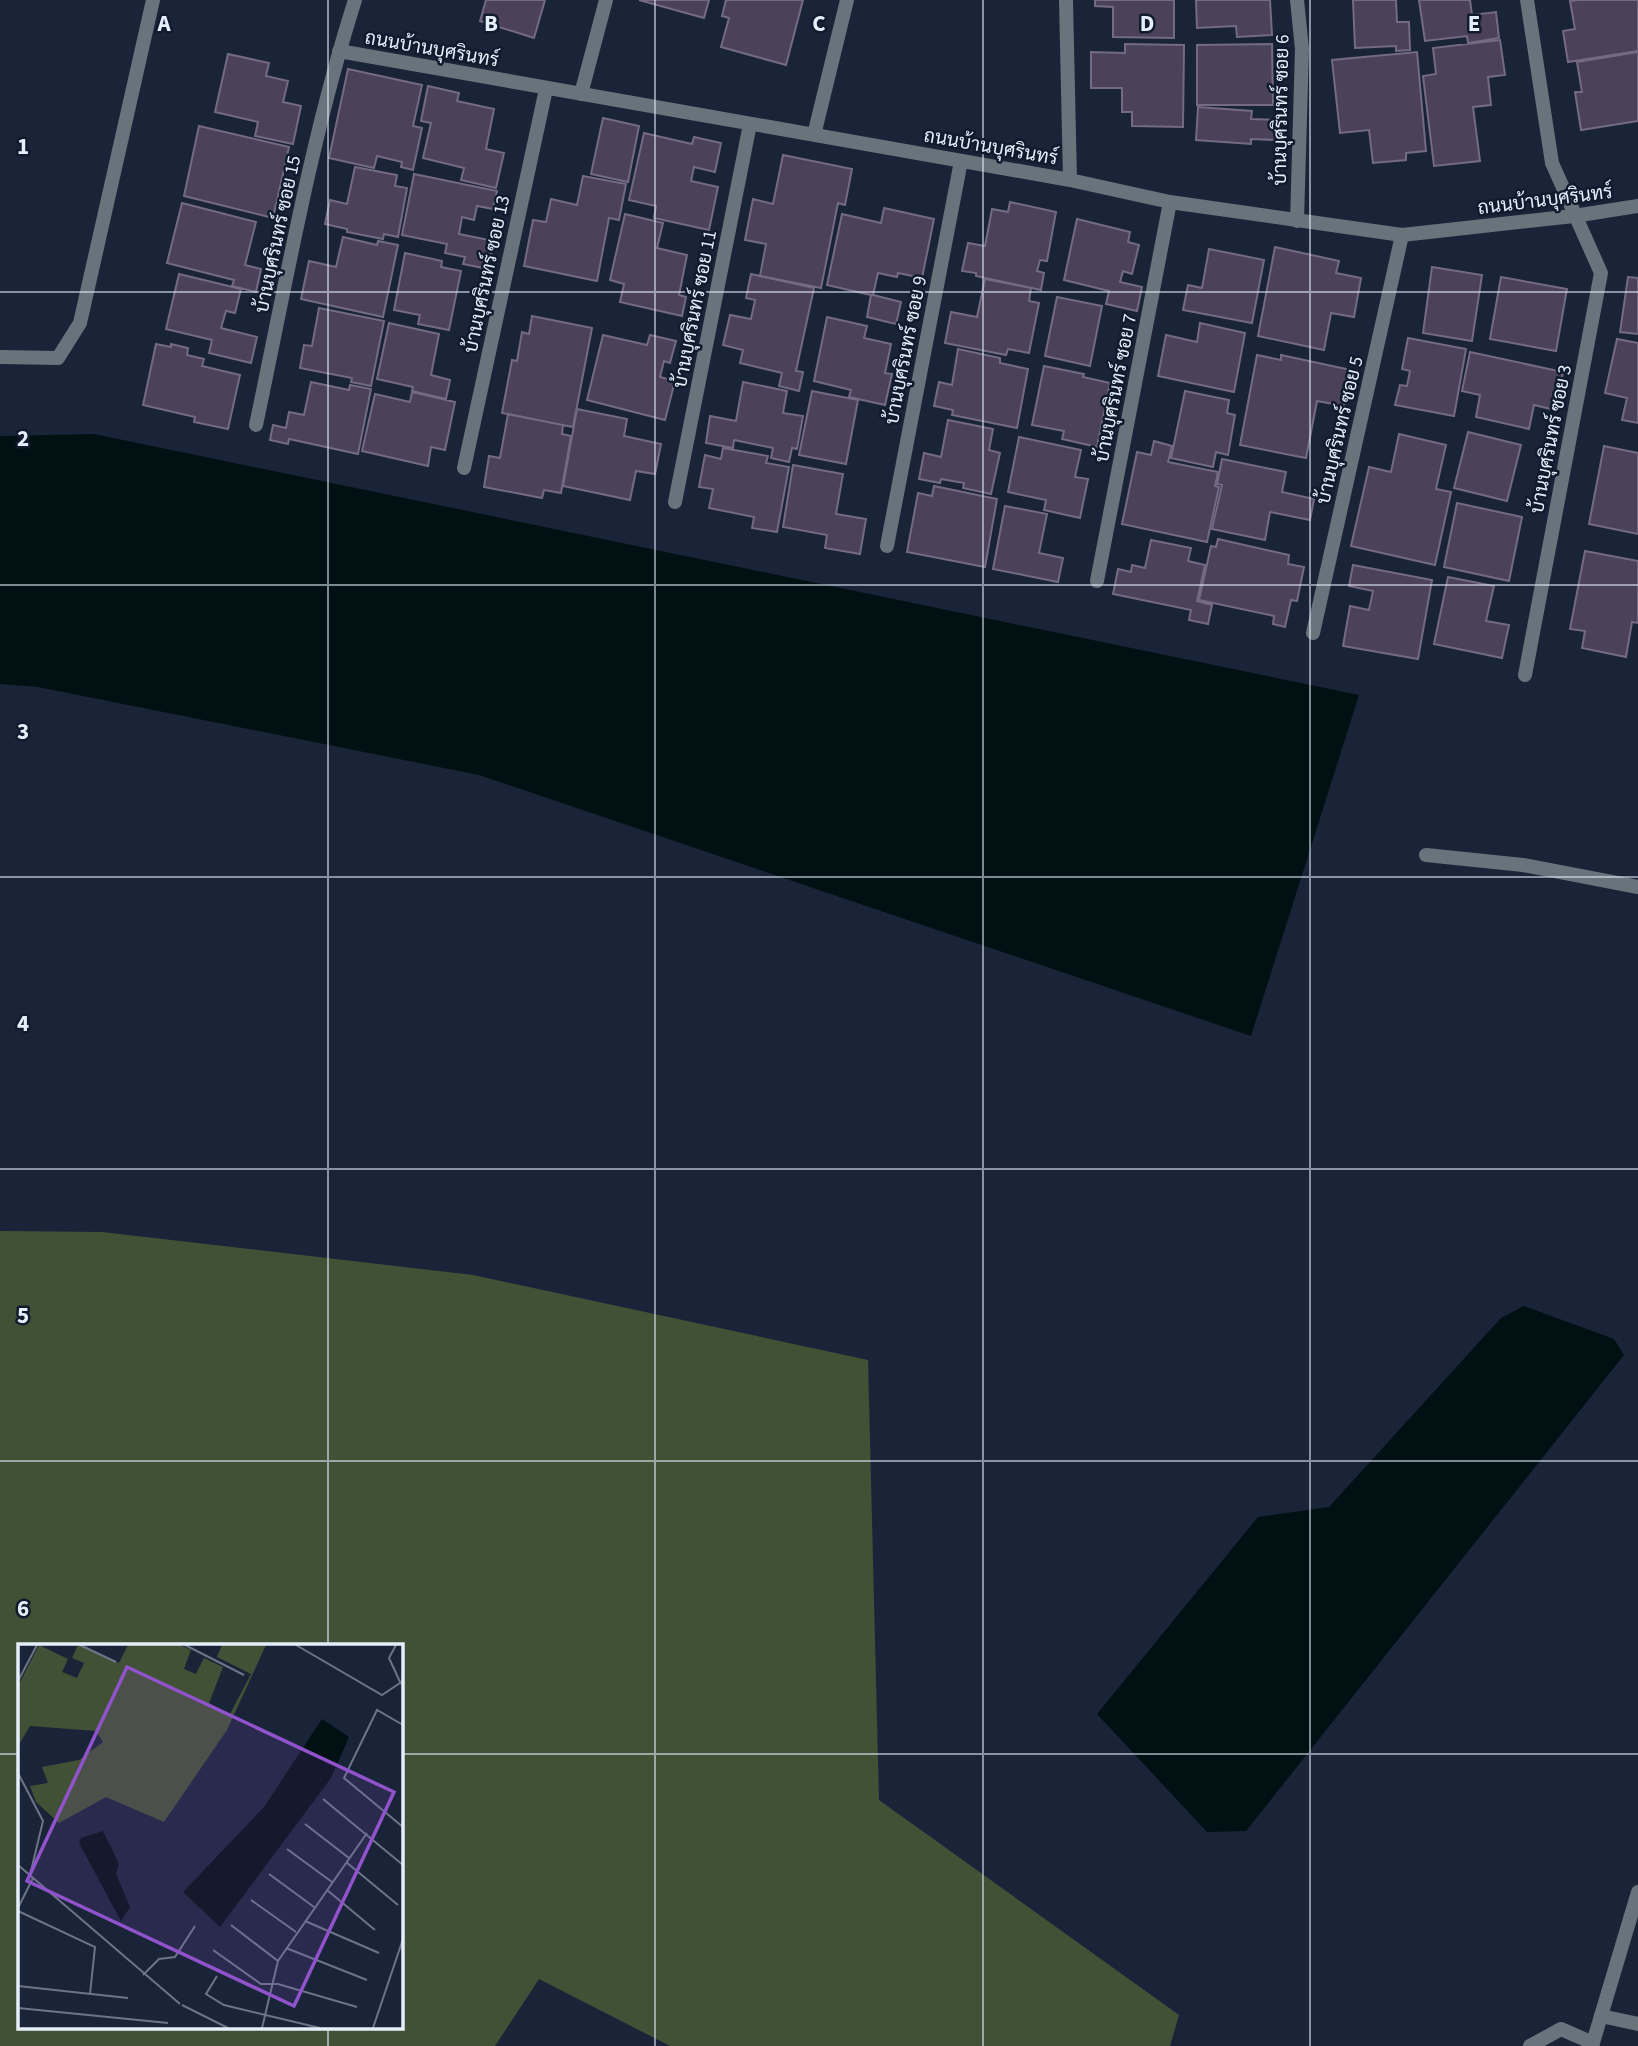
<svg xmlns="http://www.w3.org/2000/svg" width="1638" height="2046" font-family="'Source Sans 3',Sarabun,sans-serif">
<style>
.green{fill:#415136;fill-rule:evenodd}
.water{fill:#011013}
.building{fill:#4b4159;stroke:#746a83;stroke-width:2}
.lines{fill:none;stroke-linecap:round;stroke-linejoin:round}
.service{stroke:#68737b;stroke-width:14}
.minor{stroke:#68737b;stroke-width:14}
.tertiary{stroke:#68737b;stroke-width:14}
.grid{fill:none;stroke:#e6eefc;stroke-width:2;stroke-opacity:0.55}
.labels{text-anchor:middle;stroke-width:5;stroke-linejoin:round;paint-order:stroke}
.street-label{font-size:19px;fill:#e6eefc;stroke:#101b2e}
.inset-road{fill:none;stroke:#6b7587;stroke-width:2}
.view{fill:#9053cb;fill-opacity:0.15;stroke:#9053cb;stroke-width:3.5}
.inset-edge{fill:none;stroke:#e6eefc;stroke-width:3.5}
.grid-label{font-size:23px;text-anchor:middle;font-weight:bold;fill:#e6eefc;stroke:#101b2e;stroke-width:5;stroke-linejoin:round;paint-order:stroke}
</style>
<rect width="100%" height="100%" fill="#192439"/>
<!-- green -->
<path class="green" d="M0,1231L102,1232L473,1275L868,1360L879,1800L1179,2015L1170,2046H670L539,1979L495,2046H0ZM19,1645H401V2027H19Z"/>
<!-- water -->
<path class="water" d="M94,434L1359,695L1251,1036L479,775L38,687L0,684V436Z
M1524,1306L1614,1339L1624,1355L1246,1831L1207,1832L1097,1714L1258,1517L1329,1507L1501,1318Z"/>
<!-- building -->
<path class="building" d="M486,0H545L534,38L480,21Z
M639,0H709L704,18Z
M726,0H803L786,65L721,47L729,18L722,16Z
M1095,0H1174V38L1113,37V7L1095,6Z
M1196,0H1270L1272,35L1237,37L1236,26L1197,28Z
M1353,0H1396L1397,22H1409L1410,50L1396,51V46L1355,48Z
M1419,0H1470L1472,15L1496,12L1499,38L1468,43L1467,36L1425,41Z
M1578,0H1638V51L1568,62L1563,31L1575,29L1570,1Z
M1500,40L1505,75L1488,77L1491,105L1473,107L1480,161L1434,166L1423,76L1436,74L1433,48Z
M1125,44L1184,45L1183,127L1132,126V112H1122V88H1091V52L1125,53Z
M1272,44L1273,105H1197V45Z
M1417,52L1426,151L1406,153V160L1373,163L1369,130L1340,133L1332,60Z
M1638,52V121L1581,130L1575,92H1582L1577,62Z
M228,54L269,63L266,76L288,81L283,102L301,106L293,144L255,136L258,122L215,112Z
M348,69L422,85L413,126L422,128L413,170L401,167L402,162L377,156L374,168L329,158Z
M428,86L459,93L457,101L494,109L486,149L504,153L496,188L461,180L464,168L423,158L431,123L421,121Z
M1198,107L1252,111L1251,119L1276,120L1275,140L1251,139V144L1196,140Z
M603,118L639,126L628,182L591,174Z
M199,126L289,147L273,218L184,196Z
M644,133L692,144L694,137L721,143L715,172L694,167L691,181L718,187L709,230L654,218L656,206L629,200Z
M783,155L852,169L845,205L838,203L821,288L760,276L766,244L745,240L753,199L773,204Z
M355,167L397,175L395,186L407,188L398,237L384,234L383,239L347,232V229L325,224L330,200L347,204Z
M414,174L497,191L493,209L477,206L474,220L462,217L459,234L494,241L488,269L463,264L465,257L445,253L447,244L402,235Z
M583,176L626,184L619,220L609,218L597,281L524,266L533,220L546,222L551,199L577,205Z
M1010,202L1056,212L1047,261L1040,260L1037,271L1044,273L1041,290L976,276V273L962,271L968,243L985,246L992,209L1008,212Z
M182,203L256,222L245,265L261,269L256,292L232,286L234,280L167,263Z
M884,208L934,219L922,278L898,273L897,277L878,273L873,295L901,302L896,324L867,317L871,295L827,285L842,214L881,223Z
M625,214L663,223L657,248L687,255L679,295L686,297L682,316L620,302L624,284L610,280Z
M1077,219L1130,232L1128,242L1139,245L1132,274L1123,271L1120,282L1142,287L1137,311L1106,304L1109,291L1064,280Z
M343,237L377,245L378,241L398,245L383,317L301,299L309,261L336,267Z
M1275,247L1339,261L1336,273L1361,278L1354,317L1331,313L1324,350L1258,336Z
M1209,249L1264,260L1252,323L1183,310L1188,285L1202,288Z
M405,253L442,261L441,267L461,271L449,330L418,324L420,315L394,310Z
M1432,267L1482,275L1472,341L1423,333Z
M179,274L241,289L235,313L226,311L221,328L257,337L251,363L209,353L212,340L166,329Z
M751,274L814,288L796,371L803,372L799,391L779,386L782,373L740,363L743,350L723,345L730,315L751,319L755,300L746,298Z
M1501,277L1567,289L1556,351L1490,339Z
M1628,277L1638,278V334L1620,332Z
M985,279L1031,288L1029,301L1039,303L1029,353L1008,349L1006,355L945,343L951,312L977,317Z
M1057,297L1102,306L1090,366L1045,356Z
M319,308L384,321L371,386L351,382L352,378L300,368L304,345L312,346Z
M532,316L592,328L573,427L502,413L512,360L517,361L522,332L529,334Z
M827,317L867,326L864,338L891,344L885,373L892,374L885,405L849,397L851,390L814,381Z
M389,323L439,334L431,375L450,380L446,399L412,391L413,387L377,379Z
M1200,323L1245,333L1234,392L1158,376L1166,335L1197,342Z
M603,335L647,345L650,335L676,341L670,363L664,361L660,377L675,381L665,420L587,400Z
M1408,338L1466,349L1454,416L1395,405L1400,385L1407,386L1410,371L1402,369Z
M1617,339L1638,343V423L1622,420L1627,398L1605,393Z
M156,344L171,347V344L188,348L187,355L204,359L202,366L240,375L228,429L194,422L195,417L143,405Z
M958,349L1000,358V363L1028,369L1017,428L952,415L953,410L934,406L939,382L952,385Z
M1470,352L1563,372L1555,410L1534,405L1529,429L1476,417L1480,395L1462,391Z
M1257,355L1281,360V355L1351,370L1344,406L1317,401L1306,458L1240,445Z
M1044,366L1084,374L1083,377L1110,383L1097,447L1062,439L1064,431L1032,425Z
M311,382L349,390L350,385L371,389L358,454L289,439L288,444L270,440L273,425L286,428L289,412L304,415Z
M743,382L787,391L783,413L803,416L797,449L792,448L789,462L771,458L773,448L734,440L733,448L706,443L710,416L736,421Z
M812,391L858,400L846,464L799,455Z
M1185,391L1229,400L1227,413L1235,415L1228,455L1216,452L1213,467L1171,458Z
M412,392L455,402L445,450L431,447L428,466L362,451L375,394L410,402Z
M577,409L627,419L624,436L661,444L655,474L636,471L630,500L563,486Z
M508,414L563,425L562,434L571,436L561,493L544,490L542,498L484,487L489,456L500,458Z
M948,420L993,429L989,450L1000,453L991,494L963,488L964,483L941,479L940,483L919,479L924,453L941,457Z
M1468,432L1521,445L1507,501L1454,488Z
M1399,434L1446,445L1436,489L1451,492L1435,565L1351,546L1369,467L1391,472Z
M1019,437L1081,450L1075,477L1088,479L1080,518L1044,510L1046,500L1008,492Z
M1154,441L1172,446L1168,462L1218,472L1215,486L1219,487L1207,542L1122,524L1137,452L1151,455Z
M1604,446L1638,453V534L1589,524Z
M723,448L768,456L766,463L789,467L777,532L752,528L754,517L709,508L713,489L699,487L705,455L721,459Z
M1222,459L1286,472L1282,492L1314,499L1310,520L1270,512L1265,540L1212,529L1222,485L1217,484Z
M793,465L843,474L836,514L866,519L860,554L825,548L827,535L783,527Z
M934,486L997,499L985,567L907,552L918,493L932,496Z
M1457,503L1522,517L1509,581L1444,567Z
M1005,506L1047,514L1039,553L1063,558L1058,582L993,569Z
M1218,539L1289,555L1288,564L1304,567L1297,601L1291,600L1285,627L1273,624L1274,616L1199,600L1211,546L1216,547Z
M1151,540L1191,548L1188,561L1205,565L1197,601L1212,605L1208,624L1189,620L1191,610L1113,594L1118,569L1131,572L1132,565L1145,568Z
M1585,551L1638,561V623L1632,622L1626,657L1582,648L1585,631L1570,629Z
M1353,565L1432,580L1418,659L1343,646L1350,606L1369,610L1373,591L1349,586Z
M1448,577L1494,586L1486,621L1509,625L1502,658L1434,644Z"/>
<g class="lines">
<!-- service -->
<path class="service" d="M0,357L58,358L80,323L153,0
M1426,855L1523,865L1638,887
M1601,2016L1638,2024"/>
<!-- minor -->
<path class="minor" d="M1066,0L1070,180
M1297,0L1302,49L1297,221
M339,51L1070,180L1170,202L1402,235L1574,216L1638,206
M581,94L606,0
M814,135L847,0
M256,425C286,283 311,138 355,0
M464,468L546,89
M675,502L750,124
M887,546L961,161
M1097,581L1170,202
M1313,633L1402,235
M1525,675L1601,273L1552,163L1527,0
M1530,2046L1561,2029L1593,2043"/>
<!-- tertiary -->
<path class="tertiary" d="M1592,2046L1638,1892"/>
</g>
<!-- grid -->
<path class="grid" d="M328,0V1645M655,0V2046M983,0V2046M1310,0V2046M0,292H1638M0,585H1638M0,877H1638M0,1169H1638M0,1461H1638M0,1754H19M401,1754H1638M328,2027V2046"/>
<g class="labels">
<!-- street labels -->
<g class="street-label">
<text transform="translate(432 48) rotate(10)" y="7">ถนนบ้านบุศรินทร์</text>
<text transform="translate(1280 110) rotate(-89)" y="7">บ้านบุศรินทร์ ซอย 6</text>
<text transform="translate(991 146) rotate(10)" y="7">ถนนบ้านบุศรินทร์</text>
<text transform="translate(1545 199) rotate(-7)" y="7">ถนนบ้านบุศรินทร์</text>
<text transform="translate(277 234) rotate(-78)" y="7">บ้านบุศรินทร์ ซอย 15</text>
<text transform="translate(486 274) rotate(-78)" y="7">บ้านบุศรินทร์ ซอย 13</text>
<text transform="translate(694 309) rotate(-79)" y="7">บ้านบุศรินทร์ ซอย 11</text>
<text transform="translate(905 350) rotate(-79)" y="7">บ้านบุศรินทร์ ซอย 9</text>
<text transform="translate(1115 388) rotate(-79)" y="7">บ้านบุศรินทร์ ซอย 7</text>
<text transform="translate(1339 430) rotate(-77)" y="7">บ้านบุศรินทร์ ซอย 5</text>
<text transform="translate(1550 439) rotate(-79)" y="7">บ้านบุศรินทร์ ซอย 3</text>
</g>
</g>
<!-- overview -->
<g transform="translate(18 1644)">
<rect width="385" height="385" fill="#192439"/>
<path d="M21,1L50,15L44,28L59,34L66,19L54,14L60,1L101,19L110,1H162L173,6L166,25L178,30L186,14L205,23L191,59L212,70L233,30L199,13L204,1H248L209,86L146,178L88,153L41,179L18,158L12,142L30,139L24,123L61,116L85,98L78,87L12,82L0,102V42Z" fill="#415136"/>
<path d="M304,75L331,93L313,134L202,283L165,248L246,163ZM85,187L101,220L98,230L112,263L103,277L61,199L63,194Z" fill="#011013"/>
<path class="inset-road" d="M62,1L98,18M167,1L226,31M278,1L364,51L382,39M378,1L371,14L383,40M0,37L19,1M385,81L359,66L326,134L385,183M0,129L25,177L12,231M305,155L385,221M287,180L331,214M269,205L314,238M328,218L380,261M0,221L162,360M251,230L296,263M309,246L357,286M233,256L278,288M0,264L15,234M0,267L77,303L72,350M287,277L361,309M213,281L260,317M268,304L349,336M195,306L243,340H260L339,363M125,331L141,315L157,313L177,282M199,332L188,350L206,361L302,384M0,342L110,354M164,361L210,384M0,364L150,379M244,384L260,317L349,189M355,384L385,295"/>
<path class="view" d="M109,23L376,148L276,362L9,237Z"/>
<rect width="385" height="385" class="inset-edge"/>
</g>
<g class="grid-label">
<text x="164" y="31">A</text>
<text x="491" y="31">B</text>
<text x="819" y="31">C</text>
<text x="1147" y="31">D</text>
<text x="1474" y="31">E</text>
<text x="23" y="154">1</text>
<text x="23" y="446">2</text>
<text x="23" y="739">3</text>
<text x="23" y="1031">4</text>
<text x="23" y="1323">5</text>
<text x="23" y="1616">6</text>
</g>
</svg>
